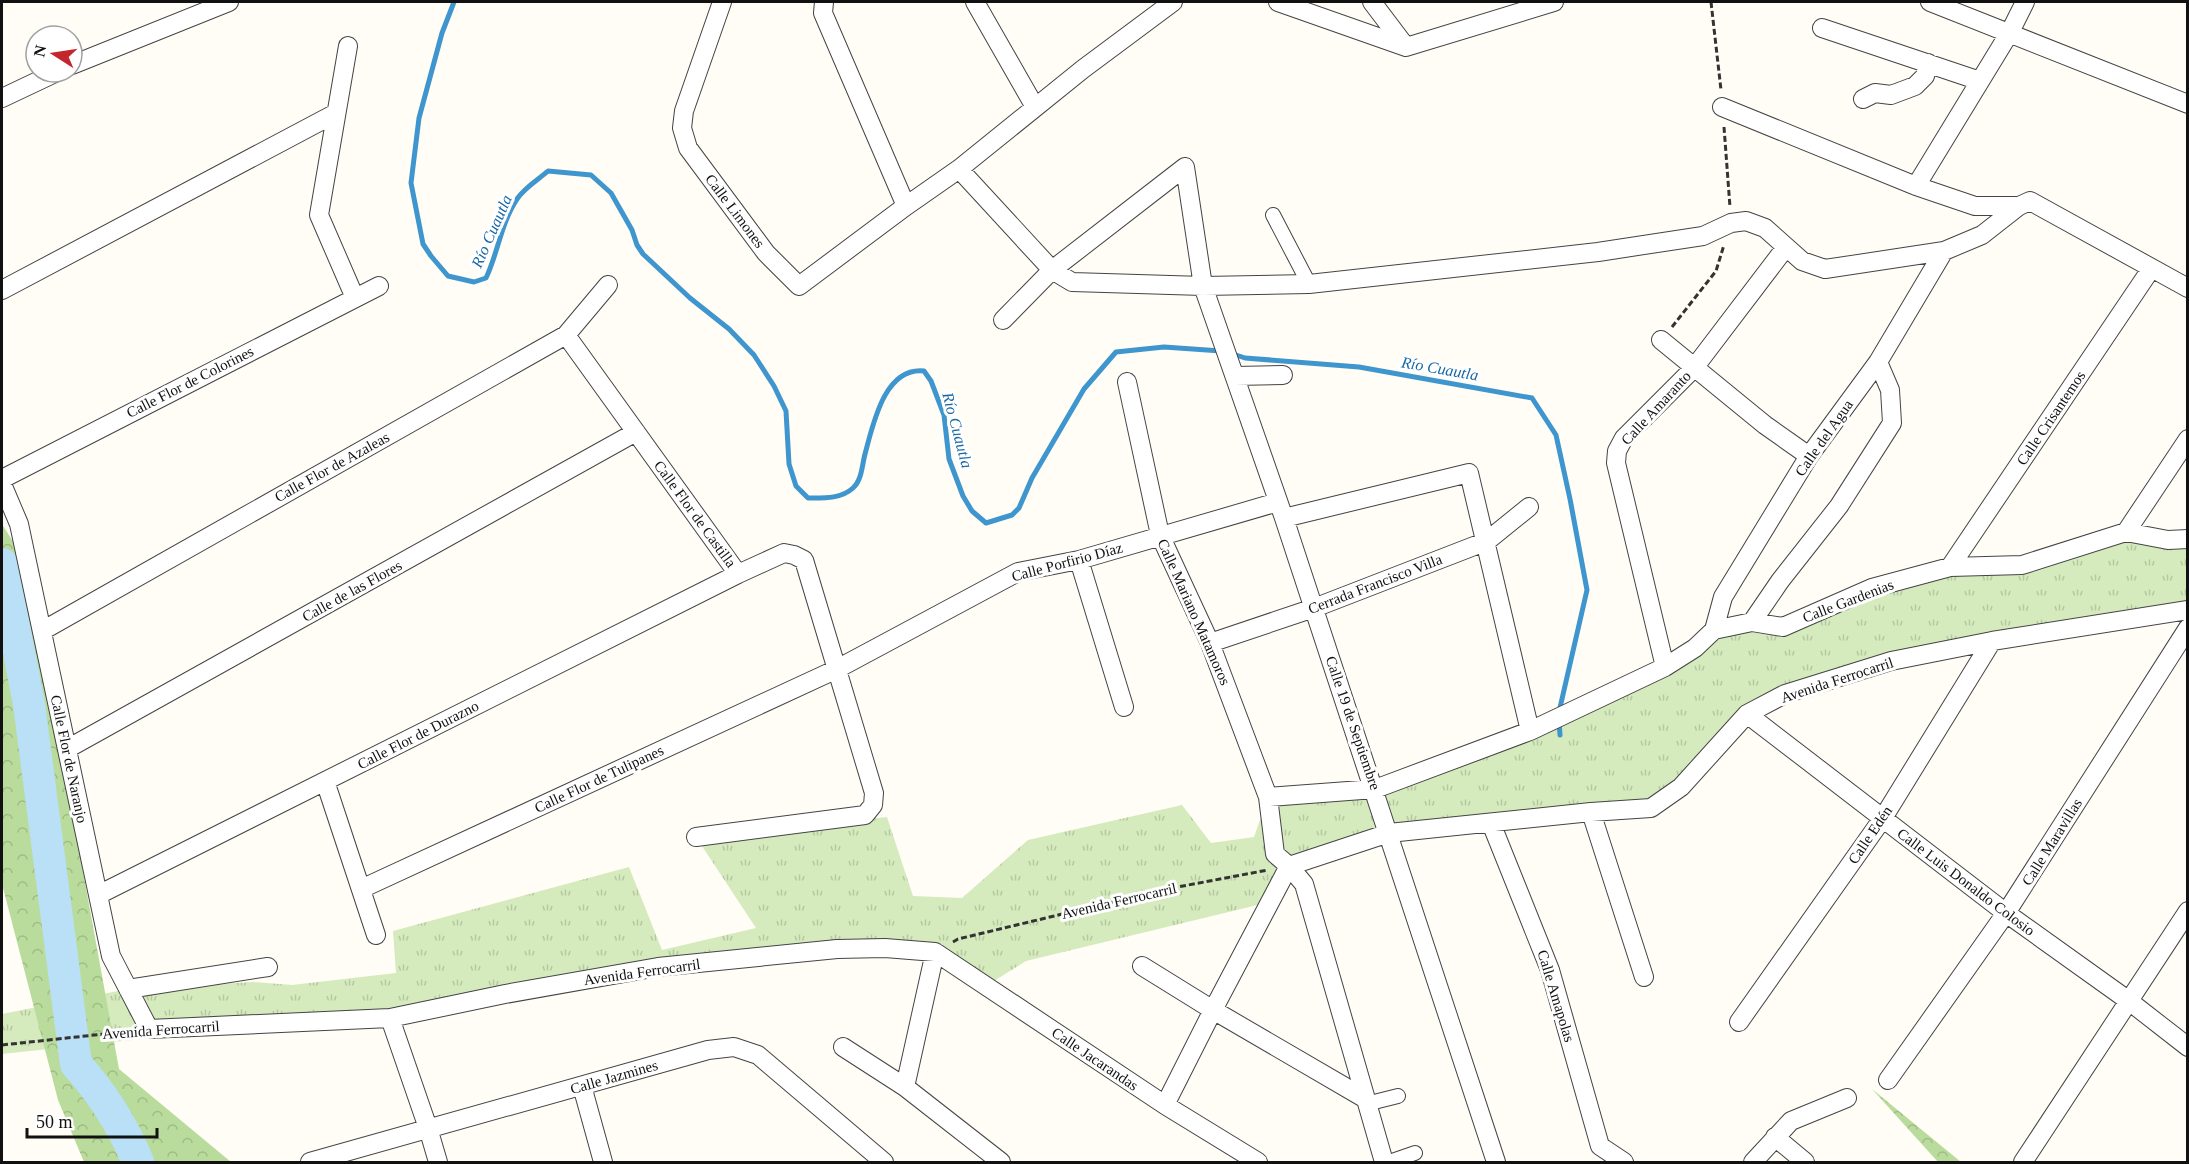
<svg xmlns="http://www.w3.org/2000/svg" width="2189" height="1164" font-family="'Times New Roman',serif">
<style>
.grass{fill:url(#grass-tufts)}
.forest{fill:url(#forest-crowns)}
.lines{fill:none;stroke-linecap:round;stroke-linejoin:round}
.stream{stroke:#3f96cf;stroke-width:5}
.river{stroke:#b9e0f7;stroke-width:32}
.pedestrian-casing{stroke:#444;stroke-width:16}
.minor-casing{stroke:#444;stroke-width:20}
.path{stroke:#333;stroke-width:3;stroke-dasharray:6 3;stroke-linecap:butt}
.pedestrian{stroke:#fff;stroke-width:14}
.minor{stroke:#fff;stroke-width:18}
.labels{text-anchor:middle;stroke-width:6;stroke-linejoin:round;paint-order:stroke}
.street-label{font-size:15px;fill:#111;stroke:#fff}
.water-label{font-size:16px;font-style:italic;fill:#1768a6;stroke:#fff}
</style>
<defs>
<pattern id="grass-tufts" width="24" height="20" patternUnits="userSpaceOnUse" patternTransform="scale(1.5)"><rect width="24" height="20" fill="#d5ebbd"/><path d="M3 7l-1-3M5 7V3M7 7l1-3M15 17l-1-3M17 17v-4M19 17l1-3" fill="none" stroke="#b6c8a1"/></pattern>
<pattern id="forest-crowns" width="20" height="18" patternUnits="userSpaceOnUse" patternTransform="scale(1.5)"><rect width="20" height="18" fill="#b9dc9c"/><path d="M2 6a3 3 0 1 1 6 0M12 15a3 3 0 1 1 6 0" fill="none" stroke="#9ebc85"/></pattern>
</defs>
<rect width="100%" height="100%" fill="#fffdf5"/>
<!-- grass -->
<path class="grass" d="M2126,532L2187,539V610L1992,641L1785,694L1651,808L1389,833L1290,866L1270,902L1026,961L986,986L935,952L885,948L608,976L390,1018L290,1023L2,1054V1014L128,989L253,982L292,985L396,973L393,931L629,867L662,950L756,928L696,837L887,817L913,896L962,898L1028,840L1182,805L1211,843L1254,837L1268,797L1375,789L1530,731L1714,630L1783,627L1872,588L2022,565Z"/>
<!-- forest -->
<path class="forest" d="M2,524L27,564L119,1069L231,1162H84L58,1100L2,884Z
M1872,1089L1961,1162H1938Z"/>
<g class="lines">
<!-- stream -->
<path class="stream" d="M454,2L442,33L419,118L411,183L423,244L431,256L448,276L474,282L486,278C498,253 501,223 517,199C524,188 539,179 548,171L591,175L611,193L632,230L637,245L643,254L690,298L729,329L754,355L774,386L786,411L789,464L796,486L808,498C824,498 841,499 853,488C862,480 862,465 865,454C873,425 884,367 924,371L931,381L944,415L949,459L963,496L972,511L986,523L1012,515L1019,508L1032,478L1084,389L1116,352L1164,347L1221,351
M1230,353L1245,358L1359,367L1532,398L1556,435L1570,499L1587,590L1559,712
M1559,721L1560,735"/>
<!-- river -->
<path class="river" d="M2,564L29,704L76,1064C103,1094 123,1126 138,1162"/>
<!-- pedestrian casing -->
<g class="pedestrian-casing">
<path id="pedestrian" d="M1273,215L1309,284
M1366,1104L1398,1096
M1389,1162L1415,1153"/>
</g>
<!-- minor casing -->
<g class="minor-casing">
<path id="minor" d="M722,2L684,111L682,128L688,148L766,253L799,286L906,206L959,169L1083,69L1173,2
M824,2L823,13L906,206
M975,2L1035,107
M1278,2L1406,47L1554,2
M1372,2L1406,47
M1930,2L2188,104
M1822,28L1980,81
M348,46L319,215L355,298
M72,65L229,2
M2,98L57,72
M1863,99L1875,93L1891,95L1915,86L1925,76L1928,63
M1722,107L1916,186L1975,206H2019L2030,201L2188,288
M959,169L1052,270L1072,282L1203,286L1309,284L1598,252L1703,236L1731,223L1746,221L1765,228L1802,261L1825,269L1944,251L1982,235L2019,206
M1916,186L2010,32L2025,2
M2,290L336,113
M1003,320L1052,270L1185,167L1203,286L1284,518L1496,1162
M566,335L738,574
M1661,340L1765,425L1809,456
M1235,376L1283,375
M1127,382L1160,535L1210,643L1268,797L1275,854L1289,866L1304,884L1384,1162
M2,479L379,286
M2,484L19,524L111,956L149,1029L390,1018L505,994L658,967L837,949L885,948L935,952L1165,1105L1258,1162
M1284,518L1469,473L1530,731
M2126,532L2188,439
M1079,560L1124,707
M1950,567L2151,269
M1752,622L1780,581L1839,506L1892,423L1890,390L1878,362
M1714,630L1723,597L1809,456L1878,362L1944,251
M42,631L566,335L608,285
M1210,643L1314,608L1487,541L1529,507
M1665,667L1616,463L1617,451L1624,438L1694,368L1786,247
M1747,714L2006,913L2129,1001L2188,1047
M67,749L636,432
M325,781L376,935
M1268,797L1375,789L1530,731L1665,667L1695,648L1714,630L1752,622L1783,627L1872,588L1950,567L2022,565L2126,532L2168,540L2188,539
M1591,812L1644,977
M1491,823L1550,970L1600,1146L1624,1162
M1289,866L1389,833L1591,812L1651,808L1681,787L1747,714L1785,694L1891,661L1992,641L2188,610
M361,889L837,669L1018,572L1079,560L1278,502
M98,895L738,574L784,553L794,555L804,560L874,793L873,805L865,815L696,837
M1142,966L1213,1010L1364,1098
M128,989L268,967
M390,1018L428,1128L438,1162
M1739,1022L1883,818L1992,641
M843,1047L905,1087L1001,1162
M1888,1080L2006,913L2188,628
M582,1086L603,1162
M905,1087L935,952
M1165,1105L1213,1010L1289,866
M1775,1137L1805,1162
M310,1162L708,1050L734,1047L758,1055L884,1162
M1753,1162L1791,1121L1847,1098
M2023,1162L2188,911"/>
</g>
<!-- path -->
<path class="path" d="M1711,2L1721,90
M1724,127L1730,207
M1672,327L1716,271L1724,245
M953,942L958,939L1167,889L1268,870
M2,1045L132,1031"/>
<!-- pedestrian -->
<use href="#pedestrian" class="pedestrian"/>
<!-- minor -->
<use href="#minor" class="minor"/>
</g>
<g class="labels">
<!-- street labels -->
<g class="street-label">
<text transform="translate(735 211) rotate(53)" y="5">Calle Limones</text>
<text transform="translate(190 382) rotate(-27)" y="5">Calle Flor de Colorines</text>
<text transform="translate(1656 408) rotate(-47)" y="5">Calle Amaranto</text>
<text transform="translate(2051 418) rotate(-56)" y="5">Calle Crisantemos</text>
<text transform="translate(1824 438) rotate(-55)" y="5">Calle del Agua</text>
<text transform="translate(332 467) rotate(-29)" y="5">Calle Flor de Azaleas</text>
<text transform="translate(695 514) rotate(54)" y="5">Calle Flor de Castilla</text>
<text transform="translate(1067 562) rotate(-15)" y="5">Calle Porfirio Díaz</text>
<text transform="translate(1375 584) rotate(-21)" y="5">Cerrada Francisco Villa</text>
<text transform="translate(352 591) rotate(-29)" y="5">Calle de las Flores</text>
<text transform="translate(1848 601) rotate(-21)" y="5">Calle Gardenias</text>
<text transform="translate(1194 612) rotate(66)" y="5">Calle Mariano Matamoros</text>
<text transform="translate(1837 680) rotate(-18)" y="5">Avenida Ferrocarril</text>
<text transform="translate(1353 723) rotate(71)" y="5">Calle 19 de Septiembre</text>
<text transform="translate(418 735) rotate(-27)" y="5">Calle Flor de Durazno</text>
<text transform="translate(69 759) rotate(78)" y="5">Calle Flor de Naranjo</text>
<text transform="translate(599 779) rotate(-25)" y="5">Calle Flor de Tulipanes</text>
<text transform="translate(1870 835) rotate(-56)" y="5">Calle Edén</text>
<text transform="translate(2052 842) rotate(-58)" y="5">Calle Maravillas</text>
<text transform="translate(1966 882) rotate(37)" y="5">Calle Luis Donaldo Colosio</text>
<text transform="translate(1119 901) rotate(-13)" y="5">Avenida Ferrocarril</text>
<text transform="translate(642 972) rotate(-8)" y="5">Avenida Ferrocarril</text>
<text transform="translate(1556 996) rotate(73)" y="5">Calle Amapolas</text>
<text transform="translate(161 1030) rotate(-4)" y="5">Avenida Ferrocarril</text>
<text transform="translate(1095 1059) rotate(34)" y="5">Calle Jacarandas</text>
<text transform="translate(614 1077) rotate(-16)" y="5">Calle Jazmines</text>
</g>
<!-- water labels -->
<g class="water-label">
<text transform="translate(491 231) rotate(-66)" y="6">Río Cuautla</text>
<text transform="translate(1440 368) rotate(10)" y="6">Río Cuautla</text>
<text transform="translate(958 430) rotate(75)" y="6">Río Cuautla</text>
</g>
</g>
<!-- border -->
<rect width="2189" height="1164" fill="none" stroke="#111111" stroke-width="6"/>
<!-- north arrow -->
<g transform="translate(54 54) rotate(282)"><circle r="28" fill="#ffffff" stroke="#a0a0a0" stroke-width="1.5"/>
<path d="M0-4.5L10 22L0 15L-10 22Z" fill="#c4262e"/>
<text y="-9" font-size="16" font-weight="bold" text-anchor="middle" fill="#111111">N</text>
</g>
<!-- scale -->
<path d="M27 1128v9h130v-9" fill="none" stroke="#111111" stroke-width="3"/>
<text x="36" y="1128" font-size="18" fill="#111111" stroke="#ffffff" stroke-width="4.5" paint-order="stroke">50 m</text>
</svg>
